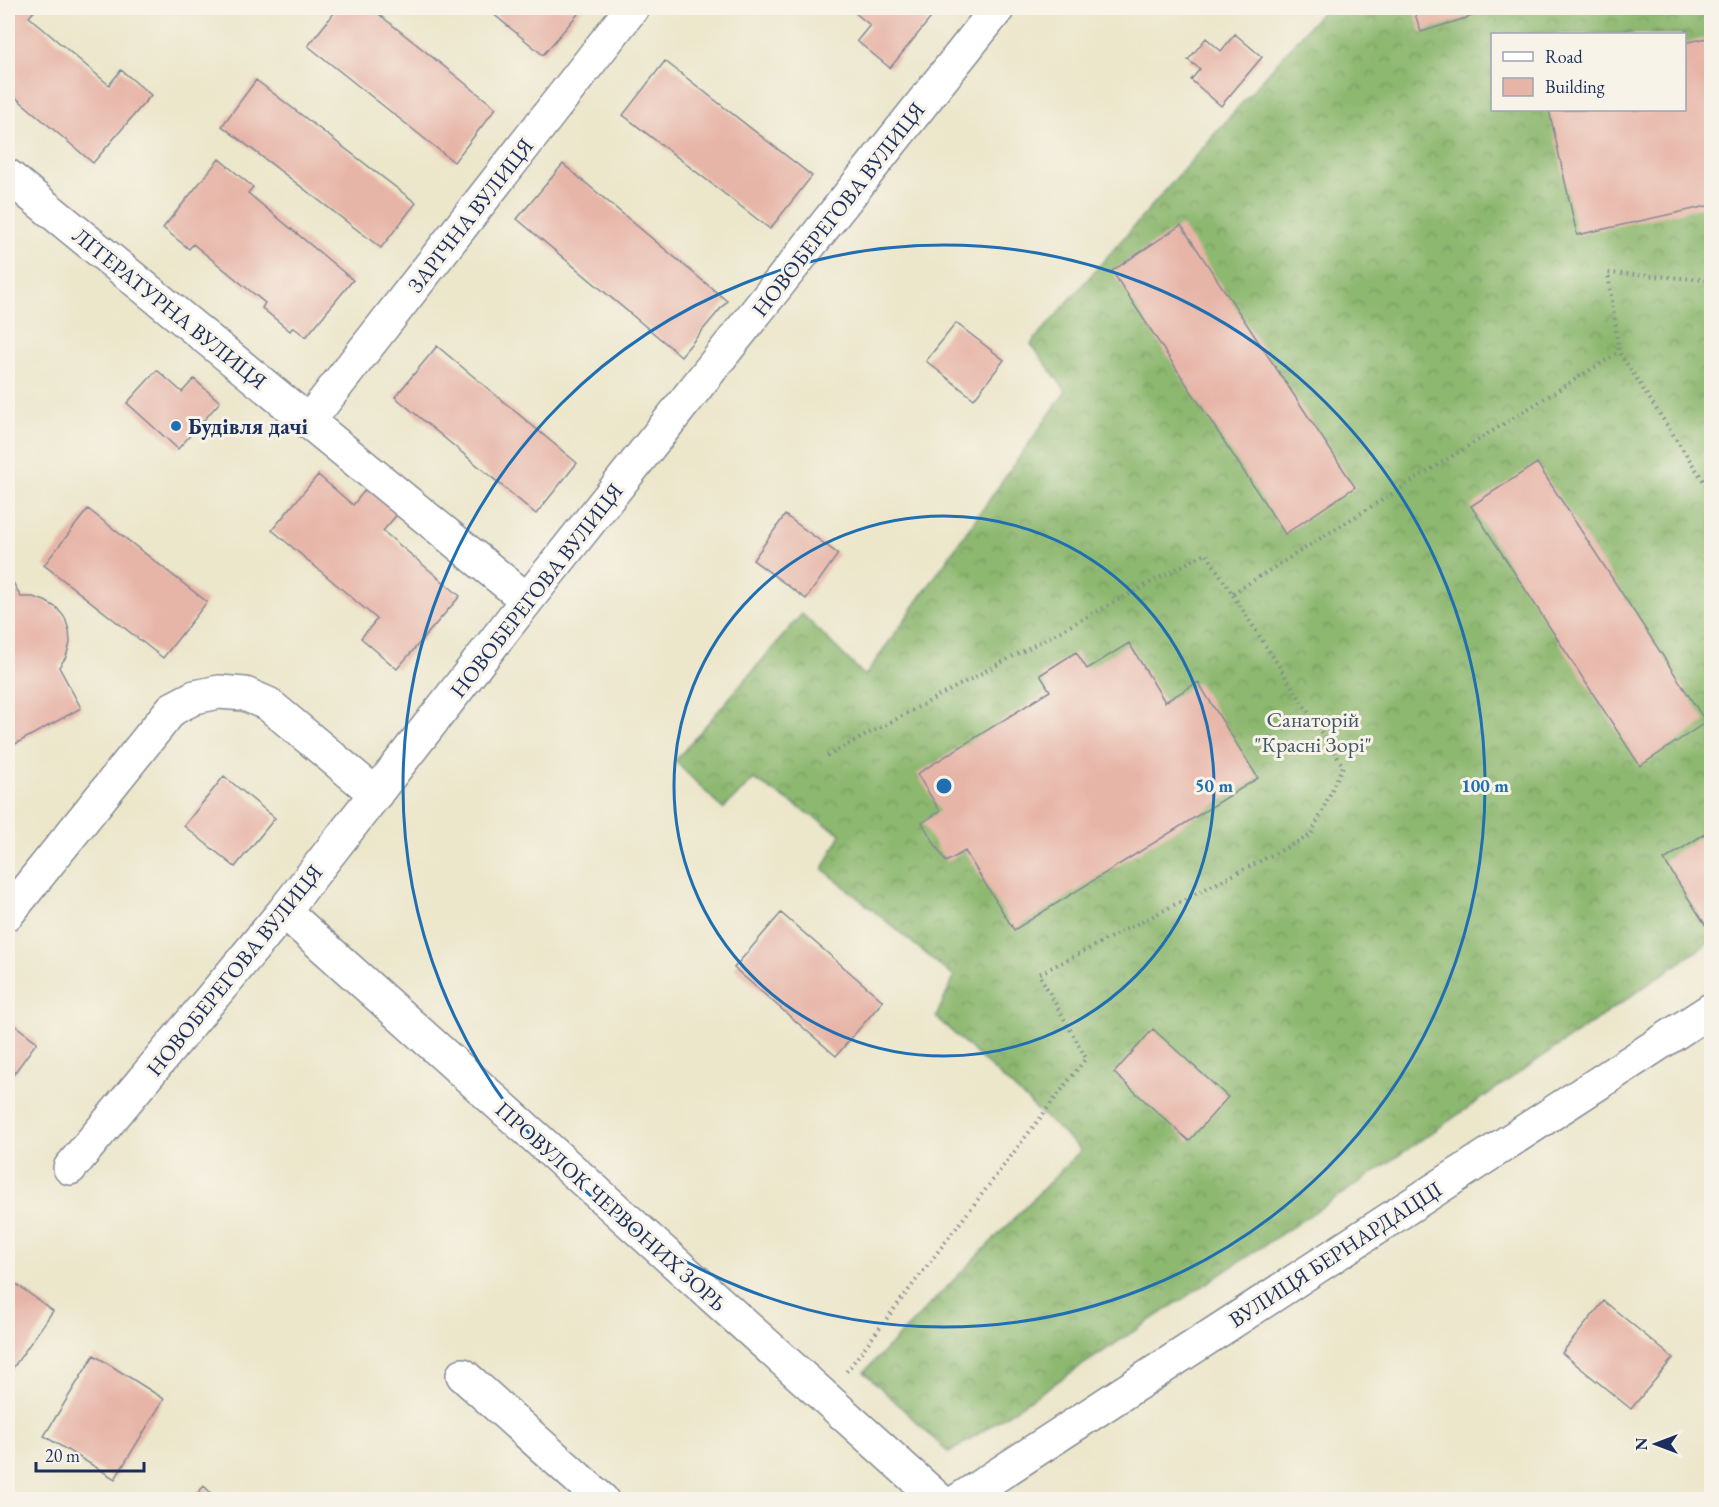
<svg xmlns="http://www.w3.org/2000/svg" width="1719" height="1507" font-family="'EB Garamond',serif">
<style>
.forest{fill:url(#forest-crowns);stroke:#547467;stroke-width:1.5;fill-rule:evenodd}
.building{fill:#e7b5a8}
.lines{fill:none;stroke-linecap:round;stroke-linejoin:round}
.minor-casing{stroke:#848a94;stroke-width:36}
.path{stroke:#848a94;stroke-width:4;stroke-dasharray:1.5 4.5;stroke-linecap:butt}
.minor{stroke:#fff;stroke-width:33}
.ring{fill:none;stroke:#1f6fb2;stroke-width:3}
.poi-dot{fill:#1f6fb2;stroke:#f7f3e8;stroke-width:2}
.labels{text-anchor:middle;stroke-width:6;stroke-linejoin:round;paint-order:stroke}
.street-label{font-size:22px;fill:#1b2f5e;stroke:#f7f3e8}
.poi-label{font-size:22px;font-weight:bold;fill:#1b2f5e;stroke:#f7f3e8;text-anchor:start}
.park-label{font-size:22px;fill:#415967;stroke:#f7f3e8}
.centre{fill:#1f6fb2;stroke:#f7f3e8;stroke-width:3}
.ring-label{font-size:18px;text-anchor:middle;font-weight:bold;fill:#1f6fb2;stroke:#f7f3e8;stroke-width:6;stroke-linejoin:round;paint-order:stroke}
</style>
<defs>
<pattern id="forest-crowns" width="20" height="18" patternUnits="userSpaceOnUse" patternTransform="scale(1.5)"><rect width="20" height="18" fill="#8db870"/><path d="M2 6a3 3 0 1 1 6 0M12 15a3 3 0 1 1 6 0" fill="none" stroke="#72965f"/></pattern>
</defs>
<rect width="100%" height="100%" fill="#f7f3e8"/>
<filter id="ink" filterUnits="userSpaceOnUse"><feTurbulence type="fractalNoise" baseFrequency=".0167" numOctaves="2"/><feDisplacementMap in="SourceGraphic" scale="12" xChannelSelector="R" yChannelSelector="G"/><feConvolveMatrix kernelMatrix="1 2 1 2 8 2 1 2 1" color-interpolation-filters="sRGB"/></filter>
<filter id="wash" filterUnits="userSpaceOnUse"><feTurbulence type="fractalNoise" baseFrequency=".008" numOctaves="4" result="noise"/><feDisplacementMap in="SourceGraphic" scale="24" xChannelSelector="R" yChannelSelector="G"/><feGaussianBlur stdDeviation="1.35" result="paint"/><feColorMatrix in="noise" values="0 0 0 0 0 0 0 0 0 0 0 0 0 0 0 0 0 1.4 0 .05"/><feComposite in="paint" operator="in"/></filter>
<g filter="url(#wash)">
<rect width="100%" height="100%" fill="#ece6cb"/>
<!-- forest -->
<path class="forest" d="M1325,8H1711V941L1357,1184L949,1453L864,1372L1081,1150L936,1017L954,977L823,869L841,834L754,779L723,809L675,761L802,614L865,676L1066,391L1031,344ZM1492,34H1684V110H1492Z"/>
<g id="blocks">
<!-- building -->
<path class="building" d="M8,8H37L29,17L109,85L121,70L151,95L93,163L8,91Z
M338,8H371L496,108L454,162L308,46Z
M486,8H583L543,55Z
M849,8H939L890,68L857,41L870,25Z
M1413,8H1491L1492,10L1421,32Z
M1235,34L1262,57L1221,106L1191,80L1200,69L1188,60L1206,38L1221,51Z
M1712,37V205L1577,235L1549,110H1684V43Z
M665,61L812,176L770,229L623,115Z
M256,80L416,203L381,248L222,126Z
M219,159L253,187L248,193L353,280L306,337L293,327L290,331L262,308L265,303L193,244L189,249L163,228Z
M563,164L727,301L681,356L517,219Z
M1181,225L1355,487L1285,534L1112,271Z
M956,323L1004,360L974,399L926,361Z
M437,346L577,463L536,514L395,397Z
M157,370L182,392L194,379L220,402L178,449L127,403Z
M1537,463L1706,722L1640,766L1471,506Z
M318,475L353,505L369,485L400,511L383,531L460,596L397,669L361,638L377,619L272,530Z
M88,509L207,602L163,658L44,565Z
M785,515L838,554L806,599L753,560Z
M8,573L21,597H33L45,601L57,608L65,618L69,630L70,643L66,657L59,667L81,708L8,748Z
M1129,643L1165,702L1198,682L1258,778L1014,930L965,851L946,862L922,823L940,811L917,774L1050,691L1040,675L1076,652L1087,669Z
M224,776L275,818L235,867L184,826Z
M1712,829V922L1706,926L1664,860Z
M781,913L883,1001L836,1056L734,968Z
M8,1020L37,1042L8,1082Z
M1153,1029L1228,1097L1189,1141L1114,1073Z
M8,1278L53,1311L8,1375Z
M1604,1301L1673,1358L1631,1409L1562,1353Z
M94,1355L164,1399L115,1479L44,1436Z
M204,1486L218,1500H191Z"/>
</g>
</g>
<g filter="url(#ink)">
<use href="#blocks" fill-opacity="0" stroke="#848a94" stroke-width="1.5"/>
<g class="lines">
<!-- minor casing -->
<g class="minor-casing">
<path id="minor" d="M8,176L527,600
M308,422L632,8
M284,911L939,1500
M8,913L172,709L195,697L219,692L245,694L268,704L376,794
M70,1168L284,911L527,600L998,8
M463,1375L602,1500
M959,1500L1712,1009"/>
</g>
<!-- path -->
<path class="path" d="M1712,280L1608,273L1619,352L1712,494
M1233,593L1619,352
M827,756L1206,553L1343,766L1311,835L1039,974L1086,1058L846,1372"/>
<!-- minor -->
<use href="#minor" class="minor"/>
</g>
</g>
<!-- distance rings -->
<g class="ring">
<circle cx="944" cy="786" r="270"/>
<circle cx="944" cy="786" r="541"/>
</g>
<!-- markers -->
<circle class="poi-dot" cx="176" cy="426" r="6"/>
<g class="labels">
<!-- street labels -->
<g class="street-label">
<text transform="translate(838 209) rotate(-52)" y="8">НОВОБЕРЕГОВА ВУЛИЦЯ</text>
<text transform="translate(470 215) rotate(-52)" y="8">ЗАРІЧНА ВУЛИЦЯ</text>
<text transform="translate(170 308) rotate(39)" y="8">ЛІТЕРАТУРНА ВУЛИЦЯ</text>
<text transform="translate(536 590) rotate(-52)" y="8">НОВОБЕРЕГОВА ВУЛИЦЯ</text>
<text transform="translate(234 970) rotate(-51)" y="8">НОВОБЕРЕГОВА ВУЛИЦЯ</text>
<text transform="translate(611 1206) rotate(42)" y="8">ПРОВУЛОК ЧЕРВОНИХ ЗОРЬ</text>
<text transform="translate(1335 1254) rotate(-33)" y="8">ВУЛИЦЯ БЕРНАРДАЦЦІ</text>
</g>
<!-- poi labels -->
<g class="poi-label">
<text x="188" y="434">Будівля дачі</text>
</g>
<!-- park labels -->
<g class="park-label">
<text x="1313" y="727">Санаторій<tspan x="1313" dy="25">"Красні Зорі"</tspan></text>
</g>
</g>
<circle cx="944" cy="786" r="9" class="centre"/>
<g class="ring-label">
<text x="1214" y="792">50 m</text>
<text x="1485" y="792">100 m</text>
</g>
<!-- margin -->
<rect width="1719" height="1507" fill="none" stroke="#f7f3e8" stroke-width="30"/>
<!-- legend -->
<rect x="1491" y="33" width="195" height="78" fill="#f7f3e8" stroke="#9fa5b1" stroke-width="1.5"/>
<rect x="1503" y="52" width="30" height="9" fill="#ffffff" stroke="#9fa5b1" stroke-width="1.5"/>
<text x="1545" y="63" font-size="18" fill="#1b2f5e">Road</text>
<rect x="1503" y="78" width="30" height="18" fill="#e7b5a8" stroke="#9fa5b1" stroke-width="1.5"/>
<text x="1545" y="93" font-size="18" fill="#1b2f5e">Building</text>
<!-- north arrow -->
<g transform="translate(1656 1444) rotate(270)" stroke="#f7f3e8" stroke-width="4.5" paint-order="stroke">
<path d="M0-4.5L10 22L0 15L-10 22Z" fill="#1b2f5e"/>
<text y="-9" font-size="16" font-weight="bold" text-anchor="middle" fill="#1b2f5e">N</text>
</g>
<!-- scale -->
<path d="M36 1462v9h108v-9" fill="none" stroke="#1b2f5e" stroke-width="3"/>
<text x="45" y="1462" font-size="18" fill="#1b2f5e" stroke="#f7f3e8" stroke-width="4.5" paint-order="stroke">20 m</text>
</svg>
